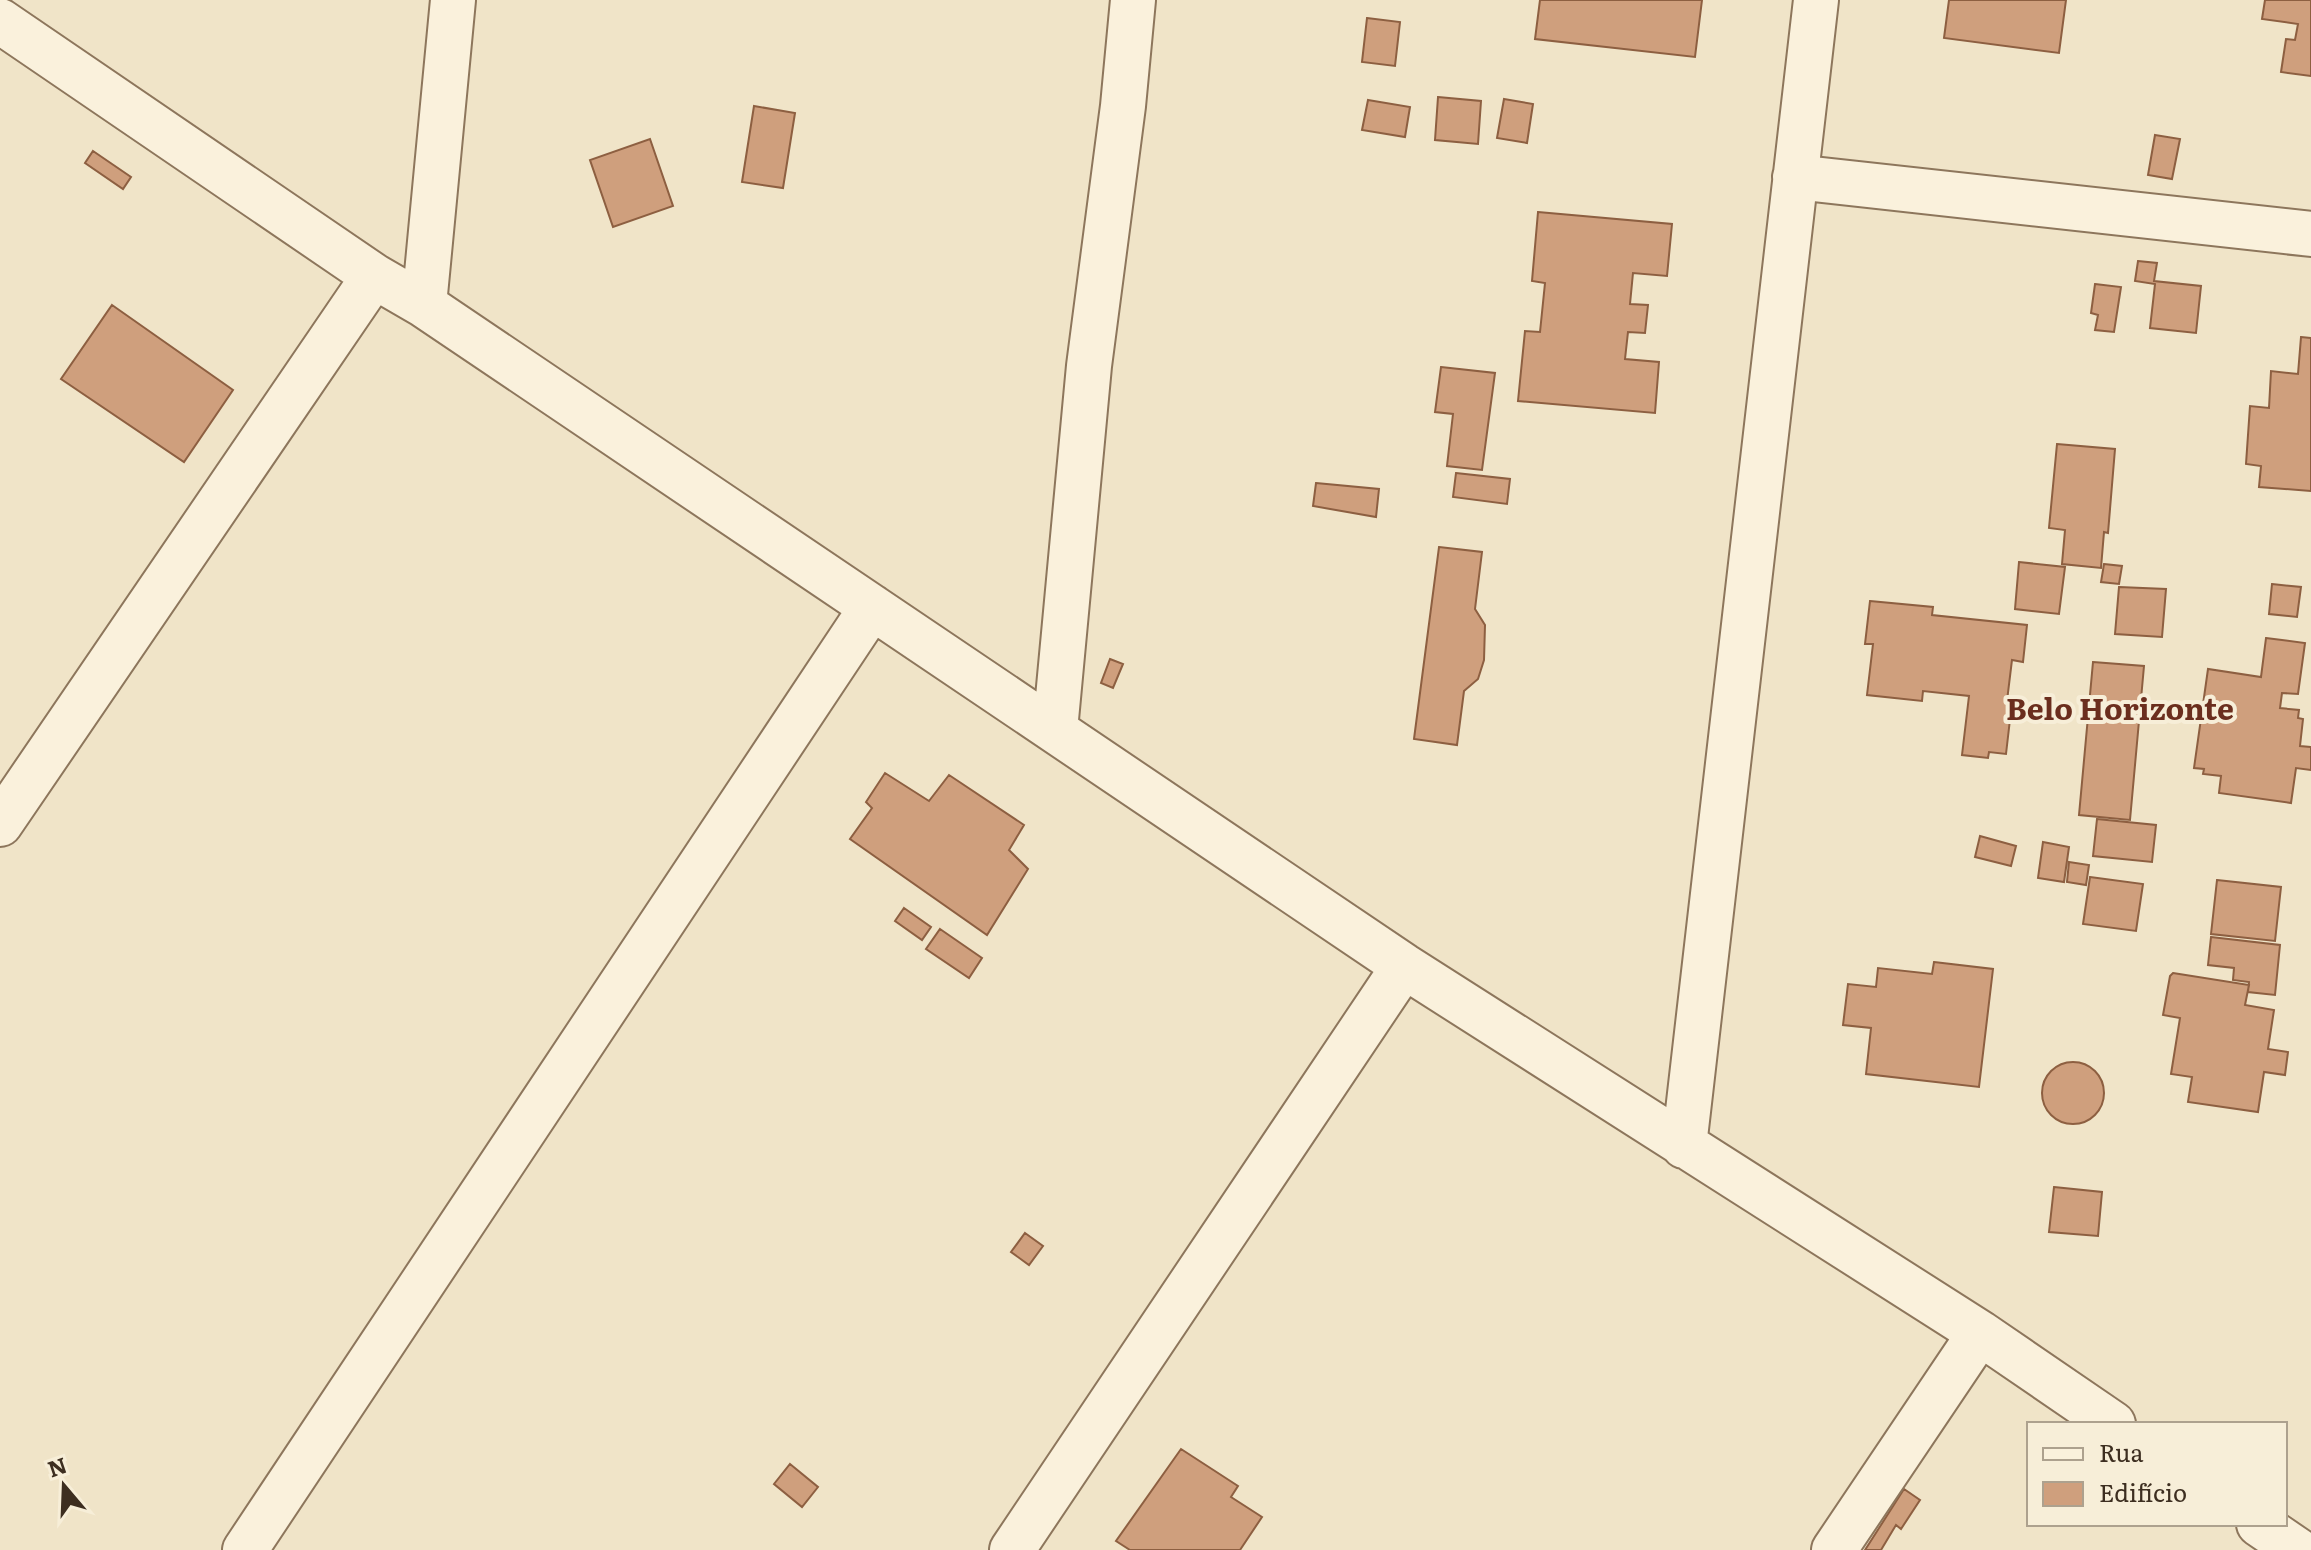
<svg xmlns="http://www.w3.org/2000/svg" width="2311" height="1550" font-family="Literata,serif">
<style>
.building{fill:#cf9f7d;stroke:#8d5f41;stroke-width:2}
.lines{fill:none;stroke-linecap:round;stroke-linejoin:round}
.minor-casing{stroke:#8d765c;stroke-width:48}
.minor{stroke:#faf1dc;stroke-width:44}
.labels{text-anchor:middle;stroke-width:8;stroke-linejoin:round;paint-order:stroke}
.neighbourhood-label{font-size:30px;font-weight:bold;fill:#6b2e1e;stroke:#f7eed8}
</style>
<rect width="100%" height="100%" fill="#f0e4c8"/>
<!-- building -->
<path class="building" d="M1540,0H1702L1695,57L1535,39Z
M1949,0H2066L2059,53L1944,38Z
M2265,0H2311V76L2281,72L2286,39L2295,40L2298,24L2262,19Z
M1367,18L1400,22L1395,66L1362,62Z
M1438,97L1481,101L1478,144L1435,140Z
M1504,99L1533,104L1527,143L1497,138Z
M1368,100L1410,107L1405,137L1362,130Z
M754,106L795,113L783,188L742,182Z
M2155,135L2180,139L2172,179L2148,175Z
M650,139L673,206L613,227L590,160Z
M93,151L131,177L123,189L85,163Z
M1538,212L1672,224L1667,276L1633,273L1630,304L1648,305L1645,333L1628,332L1625,359L1659,362L1655,413L1518,401L1525,331L1540,332L1545,283L1532,281Z
M2138,261L2157,263L2154,281L2201,286L2196,333L2150,328L2155,284L2135,281Z
M2095,284L2121,287L2114,332L2095,330L2098,315L2091,313Z
M112,305L233,390L184,462L61,379Z
M2301,337L2311,338V491L2259,487L2261,466L2246,464L2250,406L2269,408L2271,371L2298,374Z
M1441,367L1495,373L1482,470L1447,466L1453,414L1435,412Z
M2057,444L2115,449L2108,533L2104,532L2101,568L2062,564L2065,530L2049,528Z
M1456,473L1510,479L1507,504L1453,497Z
M1316,483L1379,489L1376,517L1313,506Z
M1439,547L1482,552L1475,609L1485,625L1484,660L1478,679L1464,691L1457,745L1414,739Z
M2019,562L2065,567L2059,614L2015,609Z
M2104,564L2122,566L2119,584L2101,582Z
M2272,584L2301,587L2297,617L2269,614Z
M2119,587L2166,589L2162,637L2115,634Z
M1870,601L1933,607L1932,615L2027,625L2023,662L2012,660L2007,701L2012,702L2006,754L1989,752L1988,758L1962,755L1969,696L1923,691L1922,701L1867,695L1873,644H1865Z
M2266,638L2305,643L2298,694L2282,693L2280,708L2299,710L2298,718L2303,719L2300,746L2311,747V770L2296,768L2291,803L2219,793L2221,776L2203,774L2204,769L2194,768L2208,669L2261,677Z
M1110,659L1123,664L1113,688L1101,683Z
M2093,662L2144,666L2130,820L2079,815Z
M885,773L929,801L949,775L1024,825L1009,850L1028,869L987,935L850,839L872,808L866,802Z
M2097,819L2156,825L2152,862L2093,856Z
M1980,836L2016,846L2011,866L1975,857Z
M2043,842L2069,847L2064,882L2038,878Z
M2069,862L2089,865L2086,885L2067,882Z
M2090,877L2143,884L2136,931L2083,924Z
M2217,880L2281,887L2275,941L2211,934Z
M904,908L931,927L922,940L895,921Z
M940,929L982,958L969,978L926,949Z
M2211,937L2280,945L2275,995L2248,992L2249,982L2233,980L2234,968L2208,965Z
M1934,962L1993,969L1979,1087L1866,1074L1871,1028L1843,1025L1848,984L1876,987L1878,968L1932,974Z
M2173,973L2249,985L2245,1005L2274,1010L2268,1049L2288,1052L2285,1075L2264,1072L2258,1112L2188,1102L2192,1077L2171,1074L2180,1018L2163,1015L2170,976Z
M2042 1093a31 31 0 1 1 62 0a31 31 0 1 1-62 0Z
M2054,1187L2102,1192L2098,1236L2049,1232Z
M1025,1233L1043,1246L1029,1265L1011,1252Z
M1181,1449L1238,1486L1231,1497L1262,1517L1240,1550H1130L1116,1541Z
M790,1464L818,1487L802,1507L774,1484Z
M1904,1489L1920,1500L1901,1529L1896,1525L1881,1550H1865Z"/>
<g class="lines">
<!-- minor casing -->
<g class="minor-casing">
<path id="minor" d="M0,21L374,276L424,305L1404,966L1980,1333L2113,1424
M1795,177L2311,234
M424,305L453,0
M1055,730L1089,366L1123,106L1133,0
M0,824L374,276
M1684,1146L1816,0
M2259,1524L2297,1550
M245,1550L872,607
M1012,1550L1404,966
M1834,1550L1980,1333"/>
</g>
<!-- minor -->
<use href="#minor" class="minor"/>
</g>
<g class="labels">
<!-- neighbourhood labels -->
<g class="neighbourhood-label">
<text x="2120" y="720">Belo Horizonte</text>
</g>
</g>
<!-- legend -->
<rect x="2027" y="1422" width="260" height="104" fill="#f7eed8" stroke="#ada18e" stroke-width="2"/>
<rect x="2043" y="1448" width="40" height="12" fill="#faf1dc" stroke="#ada18e" stroke-width="2"/>
<text x="2099" y="1462" font-size="24" fill="#3d2e20">Rua</text>
<rect x="2043" y="1482" width="40" height="24" fill="#cf9f7d" stroke="#ada18e" stroke-width="2"/>
<text x="2099" y="1502" font-size="24" fill="#3d2e20">Edifício</text>
<!-- north arrow -->
<g transform="translate(64 1486) rotate(341)" stroke="#f7eed8" stroke-width="6" paint-order="stroke">
<path d="M0-6L14 30L0 20L-14 30Z" fill="#3d2e20"/>
<text y="-12" font-size="22" font-weight="bold" text-anchor="middle" fill="#3d2e20">N</text>
</g>
</svg>
